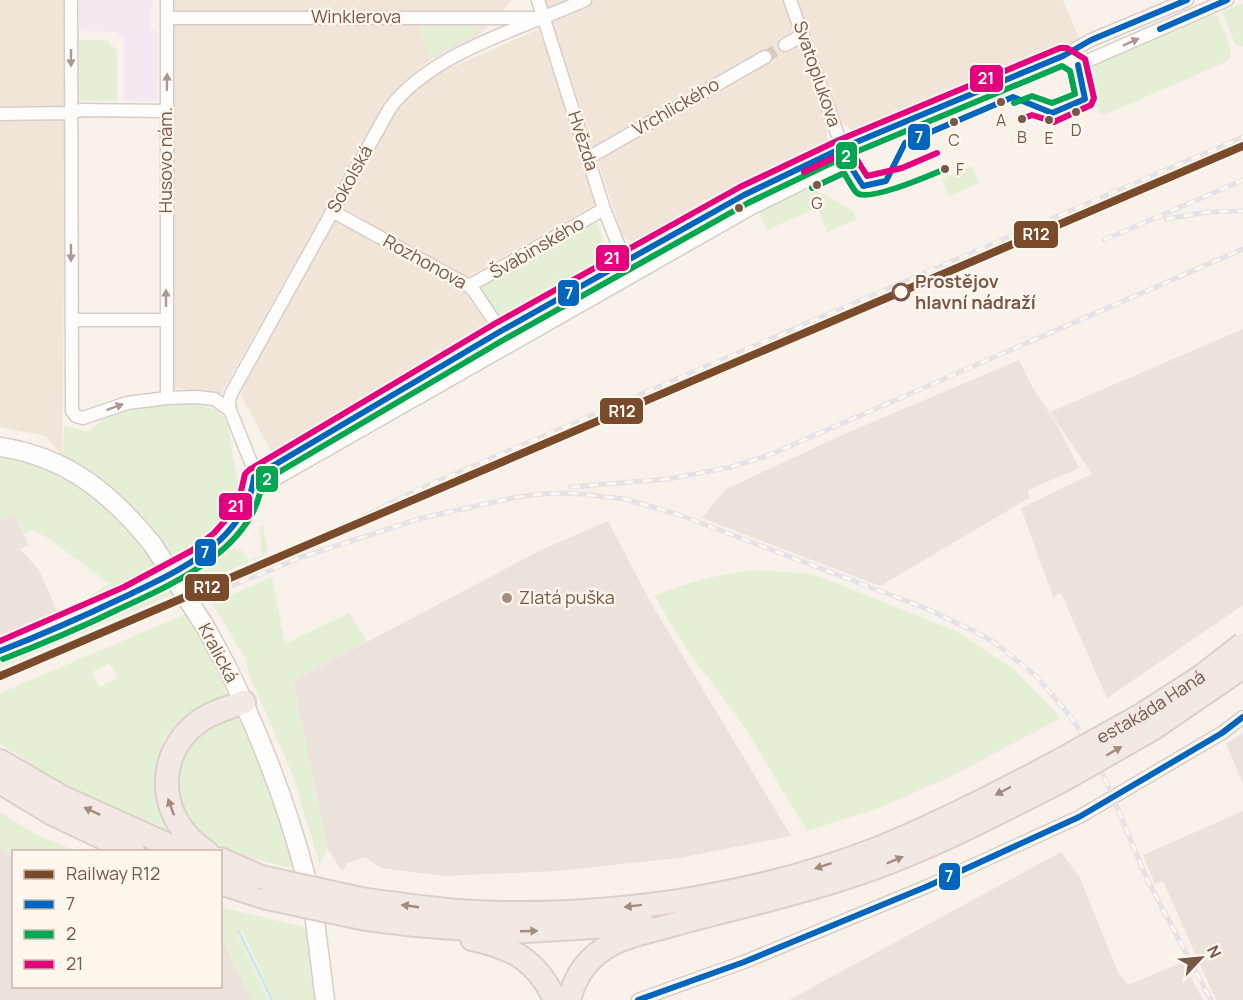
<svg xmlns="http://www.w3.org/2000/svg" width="1243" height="1000" font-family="Manrope,sans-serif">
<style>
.residential{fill:#f1e4d8}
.industrial{fill:#ebe2dc}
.education{fill:#f4e9f3}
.green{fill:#e5efd5;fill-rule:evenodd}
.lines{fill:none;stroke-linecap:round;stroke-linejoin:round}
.stream{stroke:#cce8e9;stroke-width:3}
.minor-tunnel{stroke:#d8cbc2;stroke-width:12;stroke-dasharray:12 6;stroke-linecap:butt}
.minor-casing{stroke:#d6cdc8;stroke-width:15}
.secondary-casing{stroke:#d7cdc8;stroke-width:21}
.motorway-casing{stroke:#dacfc9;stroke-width:26}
.minor{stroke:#fefdfc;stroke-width:12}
.secondary{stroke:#fefdfc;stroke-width:18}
.motorway{stroke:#f2e8e4;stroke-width:22}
.rail-casing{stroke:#e4e2e5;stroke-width:5}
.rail{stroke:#fff7ed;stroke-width:3;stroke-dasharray:9;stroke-linecap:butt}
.secondary-bridge-casing{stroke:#d7cdc8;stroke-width:21;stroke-linecap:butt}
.motorway-bridge-casing{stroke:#dacfc9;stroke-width:26;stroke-linecap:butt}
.secondary-bridge{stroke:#fefdfc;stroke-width:18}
.motorway-bridge{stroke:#f2e8e4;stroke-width:22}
.bus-1-casing{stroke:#fff7ed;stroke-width:10}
.bus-2-casing{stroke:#fff7ed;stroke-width:10}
.bus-3-casing{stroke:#fff7ed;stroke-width:10}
.bus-1{stroke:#0065bd;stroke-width:6}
.bus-2{stroke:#00a651;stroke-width:6}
.bus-3{stroke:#e5007d;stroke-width:6}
.rail-1-casing{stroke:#fff7ed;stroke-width:12}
.rail-1{stroke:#7a4b2a;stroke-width:8}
.oneway{fill:#ae9991}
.oneway2{fill:#a38a7f}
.bus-dot{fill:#785749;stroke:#fff7ed;stroke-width:2}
.stop-dot{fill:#fff7ed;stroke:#785749;stroke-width:3}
.poi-dot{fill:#a58d82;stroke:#fff7ed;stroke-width:2}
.labels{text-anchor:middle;stroke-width:5;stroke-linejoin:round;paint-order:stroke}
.bus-label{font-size:16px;fill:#785749;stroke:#fff7ed}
.street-label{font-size:18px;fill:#785749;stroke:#fff7ed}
.stop-label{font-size:18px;font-weight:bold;fill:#785749;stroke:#fff7ed;text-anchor:start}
.poi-label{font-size:18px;fill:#785749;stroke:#fff7ed;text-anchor:start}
.line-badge{stroke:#fff7ed;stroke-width:2}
.badge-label{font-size:16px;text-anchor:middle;font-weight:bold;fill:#fff}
</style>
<rect width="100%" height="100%" fill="#f8f2eb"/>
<!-- residential -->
<path class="residential" d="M0,0H67L62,455L46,436L0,427Z
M174,0H512L482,33L429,61L398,87L386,101L221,394L173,388Z
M545,0H783L827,124V147L640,248L622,235Z
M797,0H1063L1080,41L874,130L854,132L839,120Z
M539,29L596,204L466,278L342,207L395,112L420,85L450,68Z
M335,219L463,289L491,331L274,457L240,393Z"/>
<!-- industrial -->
<path class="industrial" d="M1243,329V605L1107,698L1061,593L1053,597L1021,508L1092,474L1050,412Z
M1019,360L1033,388L1055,421L1079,468L1028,490L1029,498L880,586L702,518L726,489L849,432Z
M15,515L28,545L20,549L39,570L58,613L0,636V521Z
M608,521L648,598L791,836L679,858L557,871L444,876L381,868L365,857L348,863L342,871L327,848L293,681L541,550Z
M1243,733V783L1226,744Z
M1243,811V1000H1216L1163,881L1155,884L1143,855Z
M0,848L13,858L14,986H220L221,942L225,944L251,1000H0Z
M1061,852L1079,876L1118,972L1128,985L1183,962L1203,1000H789Z"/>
<!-- education -->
<path class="education" d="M79,0H153V7H151V30L158,31L157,101H124V40L117,32L79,31Z"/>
<!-- green -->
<path class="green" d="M1243,3V47L1235,44L1223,14V11Z
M1209,13L1217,16C1223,30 1235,48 1228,61L1104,115L1101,114C1092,99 1081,79 1091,63Z
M422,26H473L477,29L475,34L431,58L426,52L419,27Z
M79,40H107L111,45L117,49V101H79Z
M972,166L979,183L949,196L942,179Z
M813,188L852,210L857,219L827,232L817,208L767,230L759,214L761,211L801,192Z
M597,221L606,247V256L497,318L480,286Z
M141,405C162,405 212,398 224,418C229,425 230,436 231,444C233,460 242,489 238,503C224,553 49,622 0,642V636L76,604L110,584L52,541L33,530L24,534L15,515L0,521V454L13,456L56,473L63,452L64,426L89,432L106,416Z
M263,525L268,554L0,668V661L80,629L92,620L166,585L200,565L220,548L240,549L249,560L262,555L259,527Z
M757,570L813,574L956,631L1015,670L1061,718L954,775L879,808L807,831L744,726L686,648L654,596C688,582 720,574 757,570Z
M272,577L285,644L349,613L367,642L293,681L327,848L320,865L291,771L248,672L246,659L212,604Z
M186,614L218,671L227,694L187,714L165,737L158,762L156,796L170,837L51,781L26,760L0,744V693ZM110,663L118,678L99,687L92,672Z
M225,718L239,719L264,775L297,870C259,860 211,850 185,817C180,810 179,798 178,790C176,776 175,772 182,759C194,738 203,729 225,718Z
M0,812L37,835L76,851L14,852L13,858L0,848Z
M220,907L308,928L319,1000H274L242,930L237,934L269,1000H251L225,944L221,942Z"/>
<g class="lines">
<!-- stream -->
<path class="stream" d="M239,932L272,1000"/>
<!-- minor-tunnel -->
<path class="minor-tunnel" d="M765,57L785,45"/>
<!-- minor casing -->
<g class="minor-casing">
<path id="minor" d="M71,0L72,411L76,416L83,418L127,403L167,398L196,397L214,399L230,410L252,465L254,477L252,489L242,513L231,529L212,547L186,564
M538,0L604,209L628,269
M168,18H538
M785,45L803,35
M1063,56L1078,65L1227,0
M0,114L70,113L81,110L166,111
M588,158L765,57
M332,211L469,286L474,291L501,331
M469,286L604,209
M72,320H166
M167,398V0
M230,410L229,400L232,392L390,108C432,52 523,28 585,0
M254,477L501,331L744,195L842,148L1063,56L1091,40L1187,0
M251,493L752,208L847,161L790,0
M0,651L75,620L163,577
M638,1000L744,962L928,886L1079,817L1222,733L1243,717"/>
</g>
<!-- secondary casing -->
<g class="secondary-casing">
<path id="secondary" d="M0,447C67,457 111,493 153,545
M227,667C260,735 287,804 306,877
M315,921L325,1000"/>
</g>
<!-- motorway casing -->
<g class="motorway-casing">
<path id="motorway" d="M0,761L62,797L184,852
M0,782L51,813L133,852
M207,852C159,822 152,758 197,723C211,712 228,708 244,702
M220,859L261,877
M220,883L267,898
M361,899C410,906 460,913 510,913C634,914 763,893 879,848C939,824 997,794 1055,763
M366,919L415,925L510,932L643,924
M472,939C513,948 537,960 555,1000
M569,1000C575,975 589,956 612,944C630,934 653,931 672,925C726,910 781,898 835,881C915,857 989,818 1063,780"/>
</g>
<!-- minor -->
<use href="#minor" class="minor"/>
<!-- secondary -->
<use href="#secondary" class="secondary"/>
<!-- motorway -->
<use href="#motorway" class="motorway"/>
<!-- rail casing -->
<g class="rail-casing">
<path id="rail" d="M1166,219L1207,212L1243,211
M1104,240L1243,180
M571,487L668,479L731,467L767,456L1243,249
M317,540L417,490L1243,137
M207,596L302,557L422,518L512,498L540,494L572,493L625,499L680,515L925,608L978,633L998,645L1037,677L1071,717L1094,753L1148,881L1211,1000"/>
</g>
<!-- rail -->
<use href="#rail" class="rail"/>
<!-- secondary-bridge casing -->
<g class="secondary-bridge-casing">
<path id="secondary-bridge" d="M153,545L206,628L227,667"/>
</g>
<!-- motorway-bridge casing -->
<g class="motorway-bridge-casing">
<g id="motorway-bridge">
<path id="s1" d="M1055,763L1143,714L1202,676L1243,644"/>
<path d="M1063,780L1154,728L1243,667"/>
<path d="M261,877L361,899"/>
<path d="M267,898L366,919"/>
</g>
</g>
<!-- secondary-bridge -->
<use href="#secondary-bridge" class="secondary-bridge"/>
<!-- motorway-bridge -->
<use href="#motorway-bridge" class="motorway-bridge"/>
<!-- bus-1 casing -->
<g class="bus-1-casing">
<path id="bus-1" d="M1160,29L1227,0
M842,148L847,161L863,186L886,181L905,143L1013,97L1052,113L1085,99L1078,65
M0,651C41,635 82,617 122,598C156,582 192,566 220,540C238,523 251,502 254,477L501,331L744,195L842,148L1063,56L1091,40L1187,0
M638,1000L744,962L928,886L1079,817L1222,733L1243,717"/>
</g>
<!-- bus-2 casing -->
<g class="bus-2-casing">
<path id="bus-2" d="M812,188L844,173C848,179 852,188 857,193C869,202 931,175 945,169
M3,659C42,644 80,628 117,610C171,585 254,550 262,482L505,339L748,203L846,156L1062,66L1070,71L1075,94L1052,103L1032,96L1014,103"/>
</g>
<!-- bus-3 casing -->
<g class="bus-3-casing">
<path id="bus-3" d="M804,172L846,152L854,155L867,176L902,168L937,153
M0,641L124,587L191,551L214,533L231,514L239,500L245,474L249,470L496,323L740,187L839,140L1060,48H1067L1085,59L1094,98L1091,105L1054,122L1032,115L1022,119"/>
</g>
<!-- bus-1 -->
<use href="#bus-1" class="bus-1"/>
<!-- bus-2 -->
<use href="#bus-2" class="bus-2"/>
<!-- bus-3 -->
<use href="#bus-3" class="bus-3"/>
<!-- rail-1 casing -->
<g class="rail-1-casing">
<path id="rail-1" d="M0,676L1243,146"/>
</g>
<!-- rail-1 -->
<use href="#rail-1" class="rail-1"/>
</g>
<!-- one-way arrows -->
<defs><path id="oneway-solid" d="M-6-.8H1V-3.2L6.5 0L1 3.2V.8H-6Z" transform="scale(1.5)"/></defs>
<g class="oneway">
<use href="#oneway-solid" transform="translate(1131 42) rotate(-24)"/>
<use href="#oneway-solid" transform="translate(71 58) rotate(90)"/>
<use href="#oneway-solid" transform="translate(167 82) rotate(-89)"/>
<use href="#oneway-solid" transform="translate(71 253) rotate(90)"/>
<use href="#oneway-solid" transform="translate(166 298) rotate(-90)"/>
<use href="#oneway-solid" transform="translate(115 407) rotate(-20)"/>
</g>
<g class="oneway2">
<use href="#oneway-solid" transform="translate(1114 751) rotate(-30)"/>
<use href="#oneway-solid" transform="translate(1003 791) rotate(152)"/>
<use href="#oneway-solid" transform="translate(171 807) rotate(-110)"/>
<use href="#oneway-solid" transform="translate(92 811) rotate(-155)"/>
<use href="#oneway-solid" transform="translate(895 860) rotate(-23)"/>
<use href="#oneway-solid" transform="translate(823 866) rotate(162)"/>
<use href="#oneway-solid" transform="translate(410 906) rotate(-172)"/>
<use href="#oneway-solid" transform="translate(633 906) rotate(173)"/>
<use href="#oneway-solid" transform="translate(529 931) rotate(-2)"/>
</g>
<!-- markers -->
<g class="bus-dot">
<circle cx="1001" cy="102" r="5"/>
<circle cx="1076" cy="112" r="5"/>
<circle cx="1022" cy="119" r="5"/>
<circle cx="1049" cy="120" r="5"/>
<circle cx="954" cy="122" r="5"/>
<circle cx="945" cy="169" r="5"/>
<circle cx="817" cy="185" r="5"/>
<circle cx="739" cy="208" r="5"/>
</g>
<circle class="stop-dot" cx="901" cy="292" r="8"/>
<circle class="poi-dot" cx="507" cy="598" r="6"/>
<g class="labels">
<!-- bus labels -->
<g class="bus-label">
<text x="1001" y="126">A</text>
<text x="1076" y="136">D</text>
<text x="1022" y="143">B</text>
<text x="1049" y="144">E</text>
<text x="954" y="146">C</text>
<text x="956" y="175" text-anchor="start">F</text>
<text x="817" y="209">G</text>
</g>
<!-- street labels -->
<g class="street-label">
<text x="356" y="23">Winklerova</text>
<text transform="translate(817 74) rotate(71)" y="6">Svatoplukova</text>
<text transform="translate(676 107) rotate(-30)" y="6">Vrchlického</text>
<text transform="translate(583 141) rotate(72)" y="6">Hvězda</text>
<text transform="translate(166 160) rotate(-90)" y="6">Husovo nám.</text>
<text transform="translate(350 179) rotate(-61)" y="6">Sokolská</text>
<text transform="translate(537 248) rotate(-30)" y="6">Švabinského</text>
<text transform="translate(425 262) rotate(29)" y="6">Rozhonova</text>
<text transform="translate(218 653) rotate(62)" y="6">Kralická</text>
<text dy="6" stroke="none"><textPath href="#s1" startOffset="111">estakáda Haná</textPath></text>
</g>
<!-- stop labels -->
<g class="stop-label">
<text x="915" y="288">Prostějov<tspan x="915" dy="21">hlavní nádraží</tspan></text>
</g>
<!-- poi labels -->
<g class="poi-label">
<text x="519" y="604">Zlatá puška</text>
</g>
</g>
<g class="line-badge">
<rect x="969" y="64" width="35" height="29" rx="6" fill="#e5007d"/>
<rect x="907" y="123" width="24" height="28" rx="6" fill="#0065bd"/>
<rect x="835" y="141" width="23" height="29" rx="6" fill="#00a651"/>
<rect x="1013" y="220" width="46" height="29" rx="6" fill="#7a4b2a"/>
<rect x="595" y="244" width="35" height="28" rx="6" fill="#e5007d"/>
<rect x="557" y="279" width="23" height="28" rx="6" fill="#0065bd"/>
<rect x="599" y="397" width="45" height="28" rx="6" fill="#7a4b2a"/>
<rect x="255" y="465" width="24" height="28" rx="6" fill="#00a651"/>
<rect x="218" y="492" width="35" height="29" rx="6" fill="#e5007d"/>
<rect x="194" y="538" width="23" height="29" rx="6" fill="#0065bd"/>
<rect x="184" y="573" width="46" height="29" rx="6" fill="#7a4b2a"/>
<rect x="938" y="862" width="23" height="29" rx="6" fill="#0065bd"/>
</g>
<g class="badge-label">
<text x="986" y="84">21</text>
<text x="919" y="143">7</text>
<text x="846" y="162">2</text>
<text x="1036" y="240">R12</text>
<text x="612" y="264">21</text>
<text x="569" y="299">7</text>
<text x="622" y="417">R12</text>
<text x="267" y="485">2</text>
<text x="236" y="512">21</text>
<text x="205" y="558">7</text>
<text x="207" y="593">R12</text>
<text x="949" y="882">7</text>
</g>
<!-- legend -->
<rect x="12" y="850" width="210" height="138" fill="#fff7ed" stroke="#c9b7ab" stroke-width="1.5"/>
<rect x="24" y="870" width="30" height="9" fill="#7a4b2a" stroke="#c9b7ab" stroke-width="1.5"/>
<text x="66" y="880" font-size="18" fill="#785749">Railway R12</text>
<rect x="24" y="900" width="30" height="9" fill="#0065bd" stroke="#c9b7ab" stroke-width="1.5"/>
<text x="66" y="910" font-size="18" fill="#785749">7</text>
<rect x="24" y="930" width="30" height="9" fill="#00a651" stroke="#c9b7ab" stroke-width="1.5"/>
<text x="66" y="940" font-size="18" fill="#785749">2</text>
<rect x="24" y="960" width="30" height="9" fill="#e5007d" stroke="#c9b7ab" stroke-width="1.5"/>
<text x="66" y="970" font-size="18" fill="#785749">21</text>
<!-- north arrow -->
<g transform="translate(1201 958) rotate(64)" stroke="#fff7ed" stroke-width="4.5" paint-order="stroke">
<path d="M0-4.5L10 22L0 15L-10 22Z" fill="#785749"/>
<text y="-9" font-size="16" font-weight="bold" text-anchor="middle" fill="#785749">N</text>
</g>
</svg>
